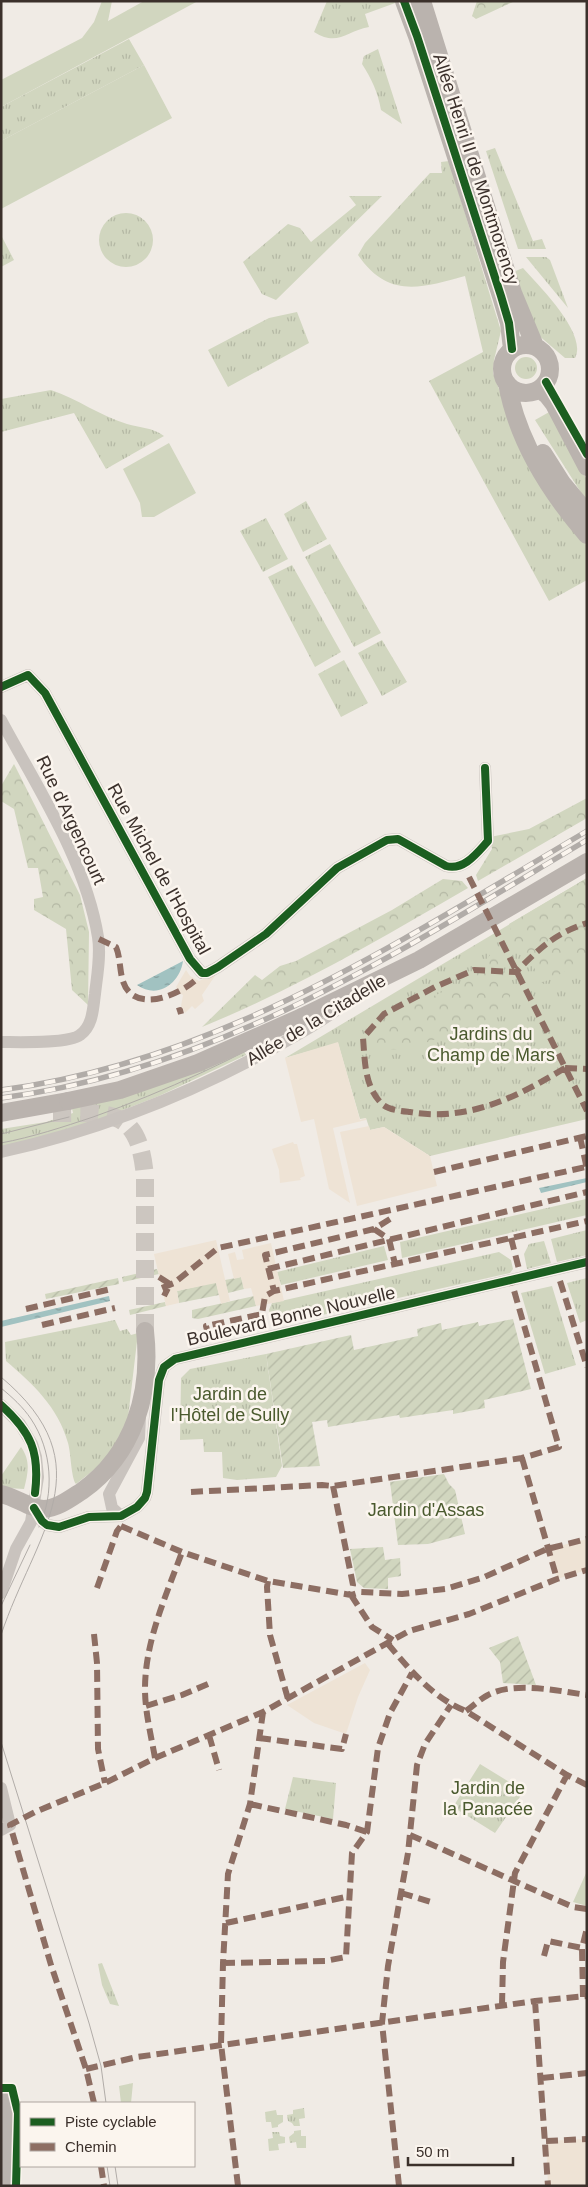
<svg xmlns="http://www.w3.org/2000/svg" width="588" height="2187" font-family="Helvetica,sans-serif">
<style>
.grass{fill:url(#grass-tufts)}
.forest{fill:url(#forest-crowns)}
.garden{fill:url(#garden-furrows)}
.pitch{fill:#d1d6bf}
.plaza{fill:#eee3d5}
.water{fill:url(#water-ripples)}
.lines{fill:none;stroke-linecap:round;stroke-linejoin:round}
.secondary-tunnel{stroke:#ccc6c0;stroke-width:18;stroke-dasharray:18 9;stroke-linecap:butt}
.street{stroke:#c9c3be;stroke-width:12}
.secondary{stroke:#bab3ae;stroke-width:18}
.tram{stroke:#b1aca8;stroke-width:1}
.rail-casing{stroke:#b1aca8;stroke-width:5.5}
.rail{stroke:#fbf5ee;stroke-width:4;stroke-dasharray:11;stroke-linecap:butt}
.secondary-bridge{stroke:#bab3ae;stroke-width:18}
.quiet{stroke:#8d6e63;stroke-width:6;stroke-dasharray:12 6;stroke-linecap:butt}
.cycleway-casing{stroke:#fbf5ee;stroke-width:11}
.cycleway{stroke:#1b5e20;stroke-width:8}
.labels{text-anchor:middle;stroke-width:5;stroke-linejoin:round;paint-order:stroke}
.street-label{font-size:18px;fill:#3b302b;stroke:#fbf5ee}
.park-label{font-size:18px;fill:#4a5a2e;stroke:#fbf5ee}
</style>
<defs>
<pattern id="grass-tufts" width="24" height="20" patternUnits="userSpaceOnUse" patternTransform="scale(1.25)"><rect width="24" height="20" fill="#d1d6bf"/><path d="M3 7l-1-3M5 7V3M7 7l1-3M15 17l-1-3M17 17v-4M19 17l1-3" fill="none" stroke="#b4b8a4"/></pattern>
<pattern id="forest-crowns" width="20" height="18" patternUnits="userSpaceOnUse" patternTransform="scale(1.25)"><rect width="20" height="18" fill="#d1d6bf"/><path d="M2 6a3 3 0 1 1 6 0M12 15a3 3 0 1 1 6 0" fill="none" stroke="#b4b8a4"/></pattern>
<pattern id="garden-furrows" width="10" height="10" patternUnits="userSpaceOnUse" patternTransform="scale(1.25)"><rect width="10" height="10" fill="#d1d6bf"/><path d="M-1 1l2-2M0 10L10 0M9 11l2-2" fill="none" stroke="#b4b8a4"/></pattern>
<pattern id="water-ripples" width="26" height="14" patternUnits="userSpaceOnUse" patternTransform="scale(1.25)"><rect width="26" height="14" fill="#a1c2c1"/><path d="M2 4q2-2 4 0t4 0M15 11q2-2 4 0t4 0" fill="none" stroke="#849e9d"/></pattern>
</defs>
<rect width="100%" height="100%" fill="#f0ebe5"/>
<!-- grass -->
<path class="grass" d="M327,1H398V2L365,14L369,27C346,31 338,47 314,32Z
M129,39L144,65L1,141V107Z
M378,49L402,124L381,110C378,92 371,78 362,64L364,56Z
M495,148L533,241L542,239L546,249H518L486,151Z
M449,161L501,331L494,360L493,373L502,397L551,499L587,546V580L549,601L429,381L483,352L465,276C421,288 388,299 358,255L365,243L430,173H442L441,162Z
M349,196H382L276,300L262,294L243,262L288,224L300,228L311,242L356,205Z
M99 240a27 27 0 1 1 54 0a27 27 0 1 1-54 0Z
M2,237L14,260L1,267V238Z
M526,257H546L550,260L568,308Z
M523,268C539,286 588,334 575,358H565L537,334L513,272Z
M297,312L309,343L228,387L208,350L269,318Z
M515 368a11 11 0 1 1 22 0a11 11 0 1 1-22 0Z
M51,390C78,399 100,416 127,424C140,428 152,427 164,436L106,469L74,413L1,432V399Z
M551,411L587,480V502L535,420Z
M306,501L327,539L303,552L284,514Z
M266,518L288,559L263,572L240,531Z
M330,544L381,633L354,647L305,557Z
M292,565L341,652L315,667L268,577Z
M382,640L407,682L382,696L358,653Z
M344,660L368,703L341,717L318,674Z
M587,878V1119L430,1156L384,1127L370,1130L366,1118L360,1119L338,1043L285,1058Z
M241,1046L246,1055L159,1096L77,1128L1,1147V1129L46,1122L73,1113L71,1104Z
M586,1199L587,1215L402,1258L400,1242Z
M587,1230V1255L557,1262L551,1239Z
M544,1241L551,1263L527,1269L524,1254L529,1244Z
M384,1246L388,1260L281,1285L277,1272Z
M499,1252L511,1260L513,1269L510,1273L273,1326L269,1310L272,1303Z
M587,1278V1320L580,1323L567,1283Z
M552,1286L576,1365L545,1374L521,1293Z
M115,1320L120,1331L127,1329L131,1335L138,1333L127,1426L104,1462L76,1484C71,1478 71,1453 68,1443C58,1407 33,1384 6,1361L5,1342Z
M266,1354L282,1466L276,1477L237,1480L223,1478L222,1452H204L203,1439L180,1440L181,1378L190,1369Z
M21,1447C31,1461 28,1473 24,1489L7,1488L1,1485V1476Z
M480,1764L524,1791L495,1833L453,1807Z
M293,1777L336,1783L333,1819L285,1809Z
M587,1871V1906L573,1902Z
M102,1963L119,2006L110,2004L102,1985L98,1964Z
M133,2083L131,2103H121L119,2086Z
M304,2108L305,2118L299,2119L300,2126H294L292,2123L288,2121L287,2115L293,2114V2110Z
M276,2110L277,2115H283V2122L278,2125V2127L272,2128L271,2122H266L265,2112Z
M301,2130V2136H306V2148H297L296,2142L290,2143L289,2137L294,2133V2131Z
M272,2132H279L280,2136L285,2137V2143L278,2144L279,2150L269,2151L268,2139L273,2138Z"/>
<!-- forest -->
<path class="forest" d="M477,1H515L476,19L472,16Z
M14,764L80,895L89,932L88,1005L72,990L66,929L34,910V899L43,897L38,868H28L14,809L1,801V786Z
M587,798V818L478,881L476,875L492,849L490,837L529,829Z
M587,878V965L580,964L542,983L527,954L517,951L509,924Z
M443,879L462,881L468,888C380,939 297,988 202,1027L255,975L262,980L280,966L296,961L392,910Z
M496,948L512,991L503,1014L409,1049L374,1050L376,1035L402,1011L470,979Z"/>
<!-- garden -->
<path class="garden" d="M157,1269L159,1274L123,1282L122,1277Z
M241,1277L244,1289L228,1293L225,1280Z
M118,1278L119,1284L46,1299L45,1294Z
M216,1282L219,1295L179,1303L177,1291Z
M254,1296L256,1306L198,1319L192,1318V1310Z
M165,1302L166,1306L130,1315L129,1310Z
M513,1319L531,1389L484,1400L485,1408L453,1414V1410L400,1418L399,1415L328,1427L327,1420L312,1422L320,1466L283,1468L266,1354L351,1335L354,1350L418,1336L417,1329L441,1323L442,1330L478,1322L479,1326Z
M444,1474L449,1484L455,1490L465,1534L428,1544L398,1545L390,1482Z
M383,1547L385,1560L400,1558L401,1576L388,1578V1589L364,1588L357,1582L350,1549Z
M518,1636L536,1685L503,1683L500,1662L489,1648Z"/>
<!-- pitch -->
<path class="pitch" d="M102,1H112L108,21L144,1H198L1,107V80L82,38L94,22Z
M144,65L172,118L1,209V141Z
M169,443L196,493L154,517H142L140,503L123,469Z"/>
<!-- plaza -->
<path class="plaza" d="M186,970L190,976L199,981L217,973L202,995L204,1001L195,1009L192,1006L185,1013L181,1006L183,995L179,993L176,987Z
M338,1042L360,1120L366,1118V1120L333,1128L350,1203L329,1189L314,1119L301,1122L285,1058Z
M369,1126L370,1130L384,1127L430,1156L437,1186L357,1206L340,1132Z
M293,1142L294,1144H297L305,1176L300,1178L301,1180L280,1183L279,1170L272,1149Z
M216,1240L230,1301L221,1304L216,1283L177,1291L179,1303L166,1306L154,1254Z
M271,1243L284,1301L256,1306L251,1288L244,1289L241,1277L234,1279L228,1254L235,1252L237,1260L244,1259L242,1250Z
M587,1539V1570L557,1579L547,1549Z
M365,1663L370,1670L358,1697L346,1734L314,1723L287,1705Z
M587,2139V2186H548L546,2141Z"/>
<!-- water -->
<path class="water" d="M183,961C180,983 158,1000 137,985Z
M587,1178V1182L541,1193L539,1188Z
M109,1296L110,1301L1,1327V1321Z"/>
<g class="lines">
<!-- secondary-tunnel -->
<path class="secondary-tunnel" d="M53,1113C112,1113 139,1108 145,1177V1331"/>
<!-- street -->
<path class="street" d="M1,687L28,675L45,693L190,959L202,973H207L218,967L266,934L337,868L387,840L398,839L446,866C464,871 477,853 488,841L485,768
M1,720C37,787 86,861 98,937C101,955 97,976 95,994C93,1008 93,1026 80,1035C68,1044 18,1042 1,1042
M1,1152C96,1131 183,1097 268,1051C297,1035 326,1019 352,999
M1,1405L20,1424L32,1444L36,1457L38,1477L31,1522L16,1549L1,1593
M34,1508L42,1521L47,1525L59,1527L89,1517L121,1516L137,1507L145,1498L147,1492L159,1380L164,1367L175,1359L587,1262
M121,1516L112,1508L109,1494L139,1438L140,1416
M1,1788L10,1825L1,1830"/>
<!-- secondary -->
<path class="secondary" d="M404,1L417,36L501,296L509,323L512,349
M422,1L513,293L535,346
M502 369a24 24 0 1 1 48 0a24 24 0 1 1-48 0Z
M507,383C517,440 549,491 587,535
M539,389L547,395L554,404L587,467
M543,453L562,483L587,513
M302,1017L419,960L587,862
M1,1113L68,1101
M1,1494C16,1497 30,1509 44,1509C58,1508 71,1498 82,1491C134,1454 152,1393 145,1331
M1,2092L10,2128V2186"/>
<!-- tram -->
<path class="tram" d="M1,1134L69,1117
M1,1143C33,1137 63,1127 93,1117C167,1091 236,1058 304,1020
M1,1377C107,1466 35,1533 1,1635
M1,1388C12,1397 23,1407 31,1419C52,1450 55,1493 39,1527
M1,1606L30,1545
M1,1742L89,2023L101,2066L106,2103
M107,2166L110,2186
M115,2166L118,2186"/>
<!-- rail casing -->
<g class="rail-casing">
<path id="rail" d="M1,1090C218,1062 402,940 587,831
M1,1098C222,1069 400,951 587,840"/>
</g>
<!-- rail -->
<use href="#rail" class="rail"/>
<!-- secondary-bridge -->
<path class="secondary-bridge" d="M68,1101L120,1090L198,1063L302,1017"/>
<!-- quiet -->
<path class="quiet" d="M469,877L587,1111
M99,939L116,947C122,961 118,980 129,992C147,1011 190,990 202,973
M177,1011L180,1010L181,1014
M565,1068C517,1097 468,1122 410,1112C401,1111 387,1110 381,1103C364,1085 365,1060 363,1038L384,1014L435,987L474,970L516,972C540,948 554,934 587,923
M565,1068L587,1069
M580,1137L587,1169
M434,1172L587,1136
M390,1219L374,1229L265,1255L274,1291L587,1221
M374,1229L389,1239L395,1264
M511,1238L521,1277
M268,1269L587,1192
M159,1277L170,1284L164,1296
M560,1281L587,1367
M162,1288L174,1283L218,1248L586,1167
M26,1309L111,1289
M42,1325L115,1308
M211,1333L208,1334L206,1326L262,1314L265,1296L274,1291
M522,1458L557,1579
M333,1486L353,1585L351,1595
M191,1492L322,1485L333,1486L522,1458L559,1447L511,1280
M121,1526L182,1552L268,1581L351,1595L361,1592L402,1594L445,1589L482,1578L547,1549L587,1539
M268,1581L267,1587L270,1635L288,1699
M97,1588L117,1531L121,1526
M351,1595L372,1627L393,1640
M94,1634L97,1663L98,1749L105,1783
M388,1644C410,1670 434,1699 466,1711L567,1775L587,1785
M146,1706L182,1695L208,1684
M466,1711C473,1706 480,1699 488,1695C513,1681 559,1691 587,1695
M209,1735L219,1770
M259,1738L342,1749L346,1734
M155,1758C151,1735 145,1712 145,1689C145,1641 166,1596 182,1552
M250,1804L346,1825L367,1832
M410,1835L573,1907L587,1909
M401,1893L434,1903
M226,1923L350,1896
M544,1956L548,1941L582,1948
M223,1963L325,1961L346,1957L352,1853L367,1832L378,1748L390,1713L412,1673
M583,1997L582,1948L587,1928
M535,2001L548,2186
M502,2005L503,1962L515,1873L567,1775
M86,2069L137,2057L535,2001L587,1996
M542,2078L587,2073
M94,2103L86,2069L51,1965L10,1825L35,1812L105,1783L155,1758L263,1712L409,1631L469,1614L557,1579L587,1570
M546,2141L587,2139
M101,2166L104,2186
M238,2186L221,2044L223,1963L228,1874L250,1804L263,1712
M399,2186L382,2023L388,1966L408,1853L417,1765L425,1744L451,1705"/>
<!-- cycleway casing -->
<g class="cycleway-casing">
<path id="cycleway" d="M404,1L417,36L501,296L509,323L512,349
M546,382L587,454
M1,687L28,675L45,693L190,959L202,973H207L218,967L266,934L337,868L387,840L398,839L446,866C464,871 477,853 488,841L485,768
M1,1405C31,1432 40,1452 35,1493
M34,1508L42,1521L47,1525L59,1527L89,1517L121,1516L137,1507L145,1498L147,1492L159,1380L164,1367L175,1359L587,1262
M1,2088H12L18,2113L16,2186"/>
</g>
<!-- cycleway -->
<use href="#cycleway" class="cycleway"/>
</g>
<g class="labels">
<!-- street labels -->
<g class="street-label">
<text transform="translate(476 169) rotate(72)" y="6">Allée Henri II de Montmorency</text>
<text transform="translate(71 820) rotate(65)" y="6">Rue d'Argencourt</text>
<text transform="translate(159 869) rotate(61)" y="6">Rue Michel de l'Hospital</text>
<text transform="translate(316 1020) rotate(-31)" y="6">Allée de la Citadelle</text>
<text transform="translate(291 1316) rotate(-13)" y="6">Boulevard Bonne Nouvelle</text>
</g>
<!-- park labels -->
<g class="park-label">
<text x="491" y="1040">Jardins du<tspan x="491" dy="21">Champ de Mars</tspan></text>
<text x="230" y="1400">Jardin de<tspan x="230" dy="21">l'Hôtel de Sully</tspan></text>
<text x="426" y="1516">Jardin d'Assas</text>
<text x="488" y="1794">Jardin de<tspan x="488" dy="21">la Panacée</tspan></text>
</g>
</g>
<!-- border -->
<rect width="588" height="2187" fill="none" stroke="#3b302b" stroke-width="5"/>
<!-- legend -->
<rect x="20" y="2102" width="175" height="65" fill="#fbf5ee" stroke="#aea6a0"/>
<rect x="30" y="2118" width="25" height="8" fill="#1b5e20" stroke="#aea6a0"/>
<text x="65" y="2127" font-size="15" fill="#3b302b">Piste cyclable</text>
<rect x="30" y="2143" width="25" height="8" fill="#8d6e63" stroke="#aea6a0"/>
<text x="65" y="2152" font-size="15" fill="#3b302b">Chemin</text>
<!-- scale -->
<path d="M408 2157v8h105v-8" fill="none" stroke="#3b302b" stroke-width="2.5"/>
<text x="416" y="2157" font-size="15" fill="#3b302b" stroke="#fbf5ee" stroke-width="4" paint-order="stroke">50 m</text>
</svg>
